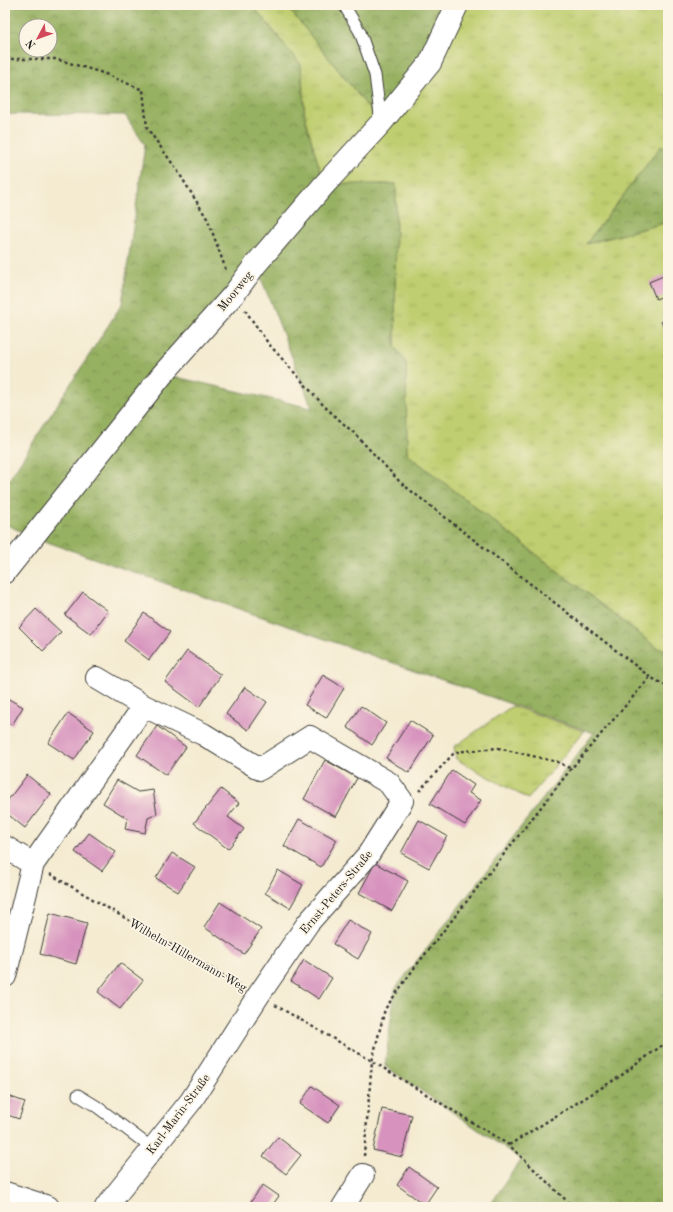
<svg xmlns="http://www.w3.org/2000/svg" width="673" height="1212" font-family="'Old Standard TT',serif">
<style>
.grass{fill:url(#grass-tufts);stroke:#6e7546}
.forest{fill:url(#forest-crowns);stroke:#5a663f;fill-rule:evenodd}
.building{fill:#d793be}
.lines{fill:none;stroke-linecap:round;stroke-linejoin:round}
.service-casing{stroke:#3c3b37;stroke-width:13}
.minor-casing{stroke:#3c3b37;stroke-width:24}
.path{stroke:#3c3b37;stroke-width:2.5;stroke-dasharray:3 3;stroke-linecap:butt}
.service{stroke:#fff;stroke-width:11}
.minor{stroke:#fff;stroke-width:22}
.labels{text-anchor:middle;stroke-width:3.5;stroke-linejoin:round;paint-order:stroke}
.street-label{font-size:12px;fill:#1c1c1c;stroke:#fcf5e5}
</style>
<defs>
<pattern id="grass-tufts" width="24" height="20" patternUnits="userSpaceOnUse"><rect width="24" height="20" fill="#bfce70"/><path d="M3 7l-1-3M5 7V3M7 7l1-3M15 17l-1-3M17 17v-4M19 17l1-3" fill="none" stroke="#a4b060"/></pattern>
<pattern id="forest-crowns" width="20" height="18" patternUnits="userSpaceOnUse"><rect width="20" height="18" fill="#97b162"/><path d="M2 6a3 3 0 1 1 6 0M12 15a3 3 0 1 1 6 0" fill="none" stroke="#7a8f50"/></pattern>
</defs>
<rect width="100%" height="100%" fill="#fcf5e5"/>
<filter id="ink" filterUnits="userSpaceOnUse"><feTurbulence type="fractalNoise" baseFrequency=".025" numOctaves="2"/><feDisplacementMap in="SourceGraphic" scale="8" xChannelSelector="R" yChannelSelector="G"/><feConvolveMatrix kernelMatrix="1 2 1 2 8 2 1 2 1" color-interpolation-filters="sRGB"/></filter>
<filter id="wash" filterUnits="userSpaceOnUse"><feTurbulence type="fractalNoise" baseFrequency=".012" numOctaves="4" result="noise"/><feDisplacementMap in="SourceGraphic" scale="16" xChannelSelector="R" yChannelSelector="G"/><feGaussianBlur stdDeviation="0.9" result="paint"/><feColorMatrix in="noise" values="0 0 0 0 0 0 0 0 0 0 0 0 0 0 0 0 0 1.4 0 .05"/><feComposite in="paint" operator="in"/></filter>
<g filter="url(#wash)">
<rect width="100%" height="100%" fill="#f4ebd1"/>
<!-- grass -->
<path class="grass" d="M256,5H286L381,123L457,5H668V148L661,146L586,244L668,222V650L657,648L407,454L406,363L395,347L396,184L324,185L305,118L301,65L254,7Z
M512,706L584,731L528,799L456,759L454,747Z"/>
<!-- forest -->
<path class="forest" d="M5,5H256L254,7L301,65L305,118L324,184H396L395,347L406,363L407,454L657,648L668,650V1207H489L521,1159L385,1066L395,989L594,733L33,537L5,524V486L122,304L145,145L125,115L5,114ZM26,26H50V50H26ZM256,265L312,408H311L162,374Z
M286,5H457L381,123Z
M661,146L668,148V222L586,244Z"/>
<g id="blocks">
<!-- building -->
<path class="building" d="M668,274V294L656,299L649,282Z
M668,318V334L661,322Z
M83,592L108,611L91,634L65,615Z
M36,609L61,632L43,651L19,627Z
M144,613L170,632L149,660L124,641Z
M187,651L221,675L199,707L165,682Z
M323,675L344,688L326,718L305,705Z
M245,687L267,702L248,730L226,714Z
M5,697L23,707L12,725L5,721Z
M361,706L386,723L372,745L347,727Z
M68,713L94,731L74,760L48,743Z
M410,720L433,735L409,773L386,758Z
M157,726L186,747L166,775L137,755Z
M325,760L357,778L336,817L304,799Z
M452,770L474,785L469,793L481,800L465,825L430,804Z
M27,775L51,794L25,828L5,812V804Z
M117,780L138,792L153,790L157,814L148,818L145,833L125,829L127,818L103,803Z
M221,789L239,803L228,817L244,829L228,849L194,823Z
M299,819L337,840L321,867L284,846Z
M419,820L447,836L429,868L401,853Z
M89,833L116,852L102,871L75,852Z
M172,853L195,867L178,892L156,878Z
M375,863L408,881L392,911L359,893Z
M278,870L303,885L290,908L265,893Z
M220,902L261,929L244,954L204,927Z
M50,913L87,923L76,964L40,954Z
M348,920L372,934L358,959L333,944Z
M304,960L332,978L319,999L291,981Z
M120,963L143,980L120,1009L98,992Z
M312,1086L340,1105L328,1123L300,1104Z
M5,1095L25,1102L19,1119L5,1114Z
M382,1109L412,1115L402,1157L373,1150Z
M278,1137L301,1155L286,1174L263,1156Z
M409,1167L437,1187L425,1205L397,1185Z
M263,1185L279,1196L271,1207H247Z
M384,1203L390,1207H381Z"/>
</g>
</g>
<g filter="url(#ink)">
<use href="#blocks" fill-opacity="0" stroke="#3c3b37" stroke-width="1"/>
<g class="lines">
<!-- service casing -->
<g class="service-casing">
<path id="service" d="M344,5L360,32L375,75L381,123
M78,1095L96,1106L153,1149"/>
</g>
<!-- minor casing -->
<g class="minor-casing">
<path id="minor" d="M5,572L162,375L234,294L256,264L324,185L381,123L430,63L457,5
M97,678L144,706
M5,847L33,864
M5,976L33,864L144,706L203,734L260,769L310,737L389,783L402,801L368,855L308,923L258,996L191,1101L106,1207
M5,1193L48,1207
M343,1207L363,1175"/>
</g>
<!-- path -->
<path class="path" d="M5,60L11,59H56L103,73L143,90L147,128L177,170L208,220L226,270
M245,310L268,343L325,407L354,433L401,483L650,677L668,687
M419,791L455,752L498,748L558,762L571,769
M50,874L241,986
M275,1005L372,1061L509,1145L573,1207
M509,1145L619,1077L668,1041
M364,1156L372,1061L385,1009L415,967L571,769L650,677"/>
<!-- service -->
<use href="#service" class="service"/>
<!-- minor -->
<use href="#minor" class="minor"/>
</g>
</g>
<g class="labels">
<!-- street labels -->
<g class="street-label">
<text transform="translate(235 291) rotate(-51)" y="4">Moorweg</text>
<text transform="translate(336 892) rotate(-50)" y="4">Ernst-Peters-Straße</text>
<text transform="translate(188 955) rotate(30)" y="4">Wilhelm-Hillermann-Weg</text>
<text transform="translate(178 1114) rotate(-53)" y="4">Karl-Marin-Straße</text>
</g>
</g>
<!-- margin -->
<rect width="673" height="1212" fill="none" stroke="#fcf5e5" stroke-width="20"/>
<!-- north arrow -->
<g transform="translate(38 38) rotate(229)"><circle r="19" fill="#fcf5e5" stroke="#a29e95"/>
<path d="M0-3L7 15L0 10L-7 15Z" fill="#d1495b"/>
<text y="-6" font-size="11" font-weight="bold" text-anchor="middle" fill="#1c1c1c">N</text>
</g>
</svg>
